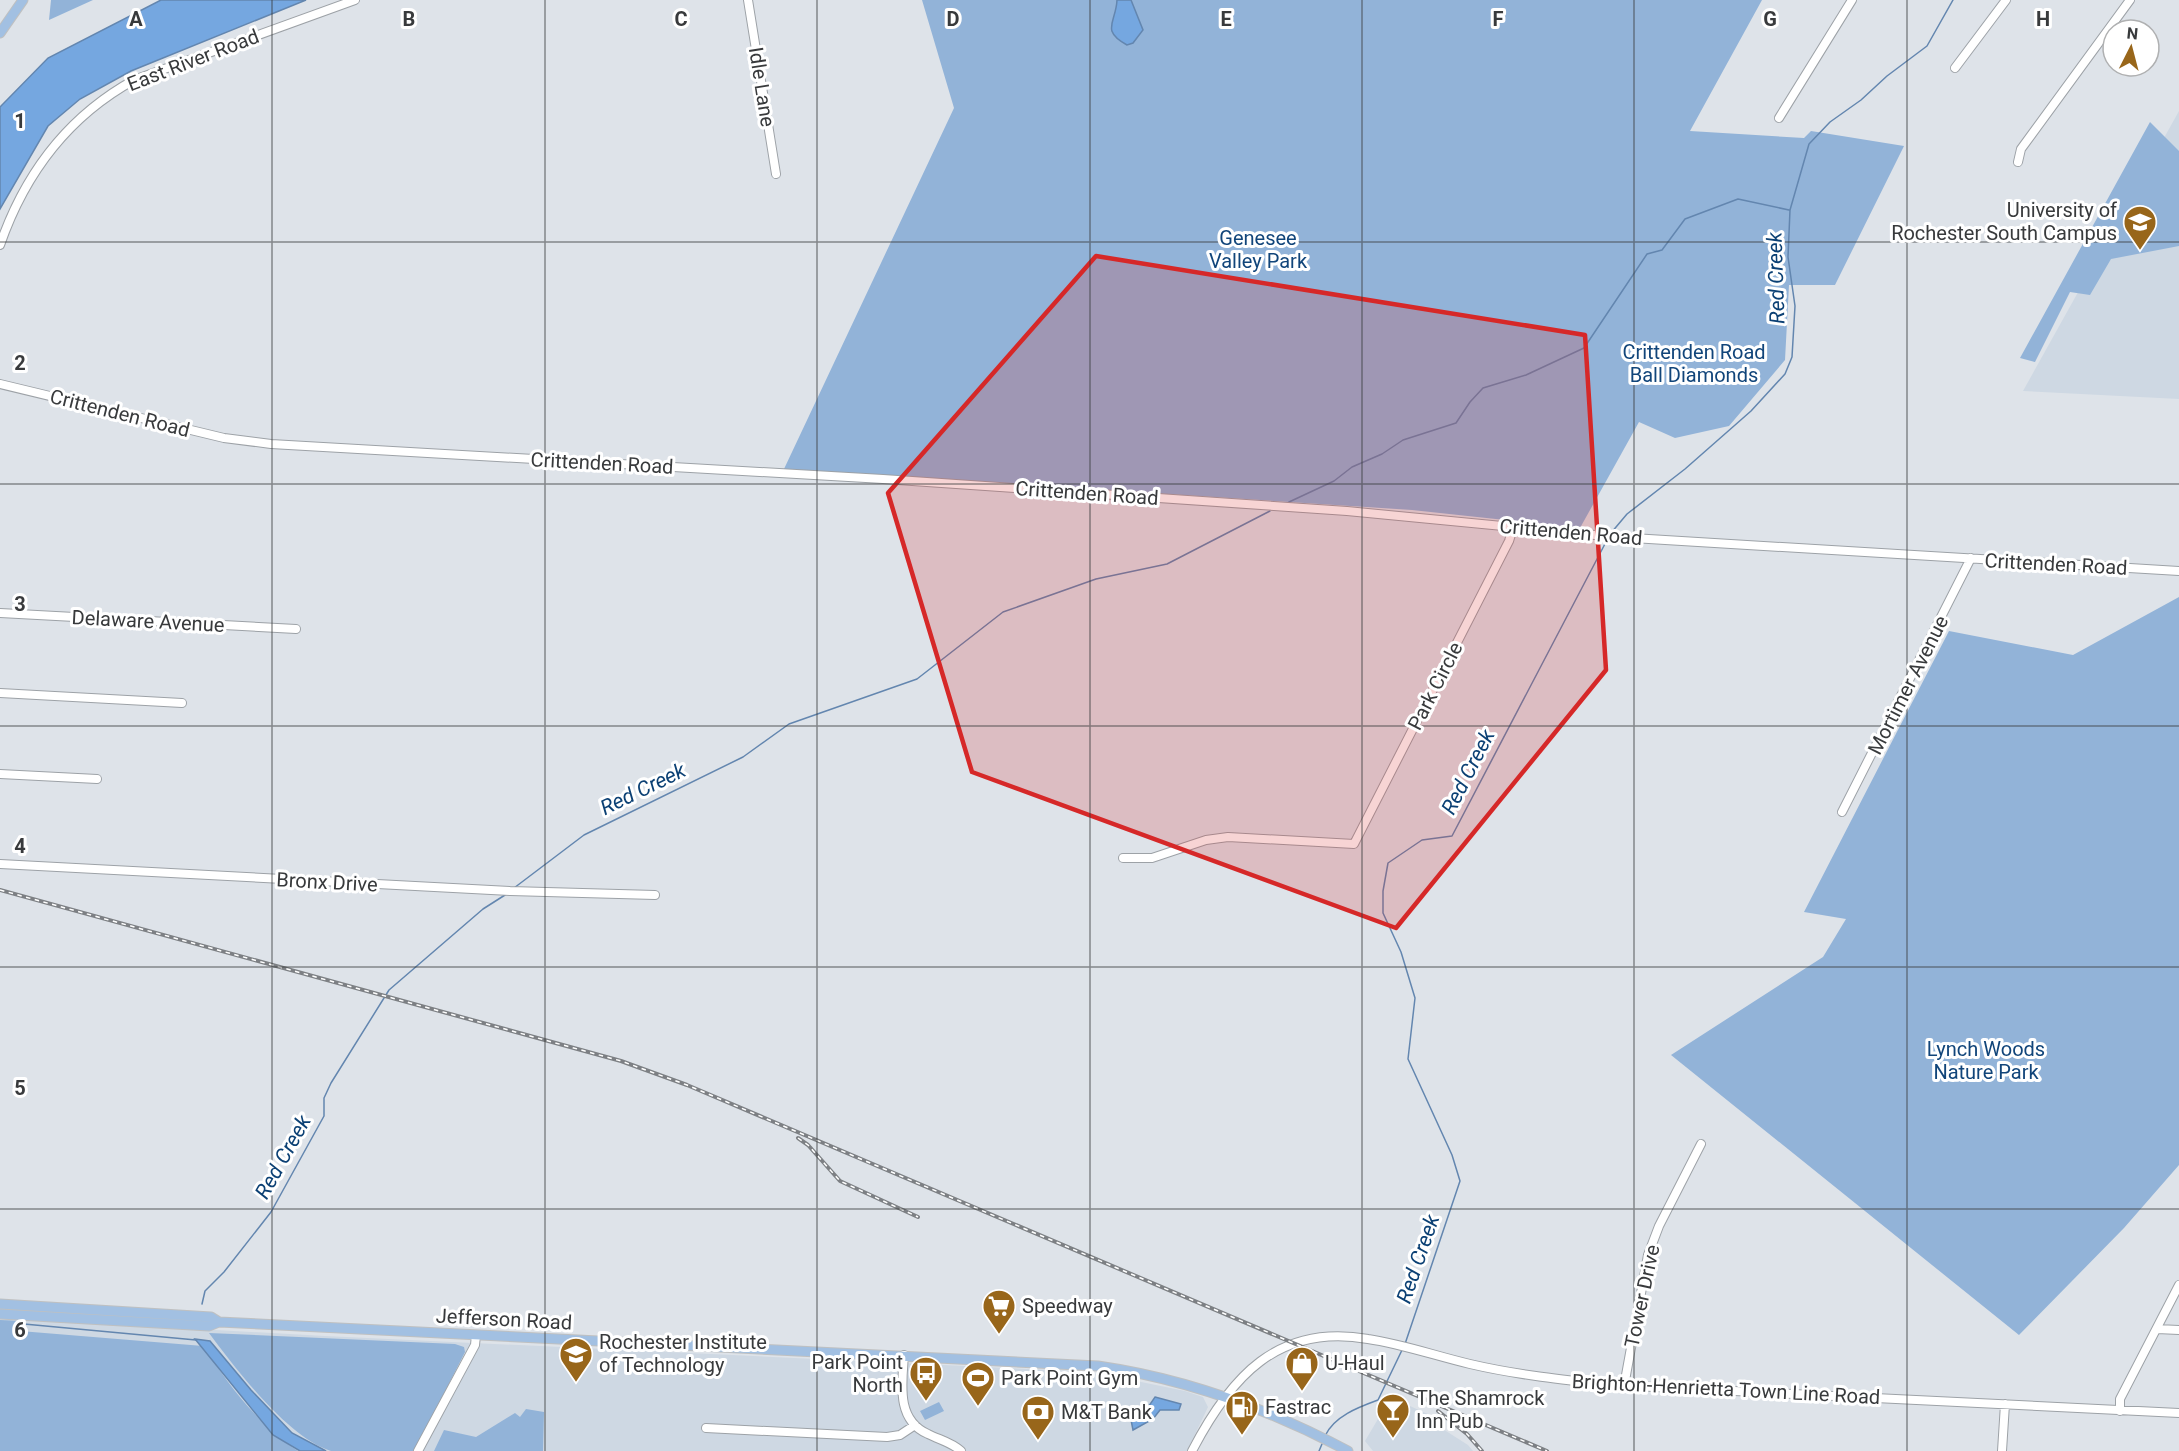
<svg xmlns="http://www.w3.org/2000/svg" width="2179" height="1451" font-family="Roboto,sans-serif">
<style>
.built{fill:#ced8e3}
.green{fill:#92b3d8}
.water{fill:#75a7e0;stroke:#6386af;stroke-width:1.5}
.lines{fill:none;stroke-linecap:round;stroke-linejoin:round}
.stream{stroke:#6386af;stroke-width:1.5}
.minor-casing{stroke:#9da2a7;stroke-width:10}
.major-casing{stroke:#bfc0c1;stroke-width:11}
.minor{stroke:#fff;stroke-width:8}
.major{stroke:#a2c0e2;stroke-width:9}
.rail-casing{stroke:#7d8084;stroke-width:4}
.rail{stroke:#fff;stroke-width:1.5;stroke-dasharray:4.5;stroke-linecap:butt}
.marked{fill:#d62828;fill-opacity:0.2;stroke:#d62828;stroke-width:4.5;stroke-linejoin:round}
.grid{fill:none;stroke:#383a3c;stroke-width:1.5;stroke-opacity:0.55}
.labels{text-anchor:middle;stroke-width:6;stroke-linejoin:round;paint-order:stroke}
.street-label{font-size:20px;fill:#383a3c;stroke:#fff}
.poi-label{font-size:20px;fill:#383a3c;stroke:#fff;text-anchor:start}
.park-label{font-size:20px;fill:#11457a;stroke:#fff}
.water-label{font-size:21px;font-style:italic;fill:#0b4074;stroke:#fff}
.grid-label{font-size:20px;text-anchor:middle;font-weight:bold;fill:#383a3c;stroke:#fff;stroke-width:6;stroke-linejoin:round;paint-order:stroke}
</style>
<rect width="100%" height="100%" fill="#dee3e9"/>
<!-- built -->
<path class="built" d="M2179,111V399L2023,391Z
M0,1318L325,1336L1070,1371L1117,1377L1185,1391L1203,1397L1208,1407L1187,1451H0Z
M1397,1400L1434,1417L1435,1424L1468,1445L1473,1451H1373L1365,1441L1388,1402Z"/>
<!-- green -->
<path class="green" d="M51,0H93L49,20Z
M922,0H1762L1690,131L1804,138L1811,131L1904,146L1835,285H1789L1785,360L1729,426L1675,438L1639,422L1580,528L1412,510L784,469L954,108Z
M2150,122L2179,151V246L2111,259L2090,295L2070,292L2035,362L2020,358Z
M2179,597V1165L2124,1228L2019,1335L1671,1055L1823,957L1846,919L1804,912L1949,631L2073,655Z
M0,1320L23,1321L18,1328L20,1331L203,1346C229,1385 258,1425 298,1451H0Z
M209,1333L455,1344L464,1347L465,1352L415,1451C396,1451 346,1451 331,1451C288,1438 236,1369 209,1333Z
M939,1402L944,1411L925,1420L920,1411Z
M526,1409L544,1412L543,1451H434L444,1430L476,1437L515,1413L520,1417Z"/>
<!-- water -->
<path class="water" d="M161,0H306L131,71L80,99L48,126L0,209V107L48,58Z
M1117,0H1131L1143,30L1133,43L1127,45C1100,30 1116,23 1117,0Z
M195,1339L210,1341L251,1390L292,1433L326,1451H300L273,1435Z
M1155,1397L1181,1404L1179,1410H1160L1153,1419L1133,1430L1131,1420L1142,1416Z"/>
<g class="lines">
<!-- stream -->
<path class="stream" d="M1289,502L1334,481L1352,467L1382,454L1403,440L1456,423L1470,402L1483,388L1526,375L1584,348L1647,254L1662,250L1685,219L1738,199L1789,210
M1611,533L1627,514L1685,469L1751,411L1785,374L1792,357L1795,306L1788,257L1790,210L1809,144L1830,122L1861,100L1887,76L1927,46L1953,0
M514,888L584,835L743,757L789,724L917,679L1003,612L1096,579L1167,564L1270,511
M202,1304L205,1291L224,1272L271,1212L324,1116V1098L331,1083L389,990L483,909L505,895
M24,1324L196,1340
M1405,1344L1460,1181L1452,1155L1408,1059L1415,998L1401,952L1383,913V891L1388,863L1422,840L1452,836L1607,540
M1325,1436C1334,1416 1359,1407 1378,1400L1403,1348
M1319,1451L1322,1444"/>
<!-- minor casing -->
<g class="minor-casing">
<path id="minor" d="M748,0L776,174
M1955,68L2006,0
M1779,118L1852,0
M2018,162L2021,149L2130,0
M0,245C25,173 67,117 134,80L355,0
M0,384L224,438L271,444L883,479L1347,511L1616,537L2179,571
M0,613L296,629
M0,693L182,703
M0,774L97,779
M1842,812L1971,558
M1123,858H1152L1206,840L1228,837L1354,844L1509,541L1513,528
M0,864L510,891L655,895
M2157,1329L2179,1330
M904,1355C902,1384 896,1420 928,1434C940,1440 951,1442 961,1451
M1624,1386L1648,1255L1659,1226L1701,1144
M2120,1411V1399L2179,1285
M706,1428L887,1437L900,1435L915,1425
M418,1451L475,1345L476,1335
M1192,1451C1230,1378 1277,1323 1368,1339C1402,1344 1436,1356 1470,1364C1517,1375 1565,1380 1613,1385L2179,1413
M2002,1451L2005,1404"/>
</g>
<!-- major casing -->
<g class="major-casing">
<path id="major" d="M0,33L23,0
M0,1304L211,1317L219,1322
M0,1314L209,1326L219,1322L1098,1366C1188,1379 1269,1409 1348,1451"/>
</g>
<!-- minor -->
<use href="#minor" class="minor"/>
<!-- major -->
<use href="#major" class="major"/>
<!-- rail casing -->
<g class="rail-casing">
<path id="rail" d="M0,890L621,1061L687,1085L1547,1451
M798,1138L808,1145L840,1181L918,1217
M1438,1411L1467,1434L1482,1451"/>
</g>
<!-- rail -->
<use href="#rail" class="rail"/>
</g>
<!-- marked area -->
<path class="marked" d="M1096,256L1585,335L1606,670L1396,928L972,772L888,493Z"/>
<!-- grid -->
<path class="grid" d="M272,0V1451M545,0V1451M817,0V1451M1090,0V1451M1362,0V1451M1634,0V1451M1907,0V1451M0,242H2179M0,484H2179M0,726H2179M0,967H2179M0,1209H2179"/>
<!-- icons -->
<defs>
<g id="university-pin" transform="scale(1.725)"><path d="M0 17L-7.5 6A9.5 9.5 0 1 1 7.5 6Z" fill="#98661a" stroke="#fff"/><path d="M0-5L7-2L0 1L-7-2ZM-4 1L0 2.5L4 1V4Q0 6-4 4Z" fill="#fff"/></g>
<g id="supermarket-pin" transform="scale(1.725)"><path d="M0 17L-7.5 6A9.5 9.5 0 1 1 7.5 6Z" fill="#98661a" stroke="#fff"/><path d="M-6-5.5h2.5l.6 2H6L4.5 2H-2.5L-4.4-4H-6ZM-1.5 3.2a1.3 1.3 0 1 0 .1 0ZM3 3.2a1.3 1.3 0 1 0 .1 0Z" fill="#fff"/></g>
<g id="shop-pin" transform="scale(1.725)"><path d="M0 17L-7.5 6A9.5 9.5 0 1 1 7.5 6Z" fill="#98661a" stroke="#fff"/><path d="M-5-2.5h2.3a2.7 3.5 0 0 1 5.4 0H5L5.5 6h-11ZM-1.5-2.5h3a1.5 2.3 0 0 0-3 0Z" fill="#fff"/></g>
<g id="bus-pin" transform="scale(1.725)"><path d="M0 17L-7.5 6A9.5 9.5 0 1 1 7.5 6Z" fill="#98661a" stroke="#fff"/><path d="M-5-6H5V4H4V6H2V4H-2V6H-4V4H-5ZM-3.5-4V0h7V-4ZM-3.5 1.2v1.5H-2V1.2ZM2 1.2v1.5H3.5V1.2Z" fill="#fff"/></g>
<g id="stadium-pin" transform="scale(1.725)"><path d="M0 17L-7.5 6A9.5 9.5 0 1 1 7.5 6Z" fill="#98661a" stroke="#fff"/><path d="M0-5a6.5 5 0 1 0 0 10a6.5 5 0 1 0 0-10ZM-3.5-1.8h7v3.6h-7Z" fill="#fff"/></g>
<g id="fuel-pin" transform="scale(1.725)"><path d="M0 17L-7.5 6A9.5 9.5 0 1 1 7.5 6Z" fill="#98661a" stroke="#fff"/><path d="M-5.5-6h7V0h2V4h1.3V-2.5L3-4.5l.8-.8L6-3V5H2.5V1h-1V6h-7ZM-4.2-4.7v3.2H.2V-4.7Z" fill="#fff"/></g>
<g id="bar-pin" transform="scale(1.725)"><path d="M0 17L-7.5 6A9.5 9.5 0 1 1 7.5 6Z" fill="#98661a" stroke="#fff"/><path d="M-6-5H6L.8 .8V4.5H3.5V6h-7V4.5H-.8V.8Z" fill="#fff"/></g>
<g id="bank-pin" transform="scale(1.725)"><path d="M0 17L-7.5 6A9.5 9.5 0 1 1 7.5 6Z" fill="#98661a" stroke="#fff"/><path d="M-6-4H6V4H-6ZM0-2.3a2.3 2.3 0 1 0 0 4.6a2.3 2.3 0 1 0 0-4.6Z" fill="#fff"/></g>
</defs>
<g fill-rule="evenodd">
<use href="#university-pin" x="2140" y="222"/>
<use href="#supermarket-pin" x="999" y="1306"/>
<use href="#university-pin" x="576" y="1354"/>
<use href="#shop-pin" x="1302" y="1363"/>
<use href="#bus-pin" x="926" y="1373"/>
<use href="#stadium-pin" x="978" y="1378"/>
<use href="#fuel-pin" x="1242" y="1407"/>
<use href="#bar-pin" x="1393" y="1410"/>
<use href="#bank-pin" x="1038" y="1412"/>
</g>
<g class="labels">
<!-- street labels -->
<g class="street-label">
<text transform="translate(193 60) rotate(-21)" y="7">East River Road</text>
<text transform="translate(762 87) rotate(81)" y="7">Idle Lane</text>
<text transform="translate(120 413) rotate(14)" y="7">Crittenden Road</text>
<text transform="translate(602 463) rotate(3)" y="7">Crittenden Road</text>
<text transform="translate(1087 493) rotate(4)" y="7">Crittenden Road</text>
<text transform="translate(1571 532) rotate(5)" y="7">Crittenden Road</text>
<text transform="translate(2056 564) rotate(3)" y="7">Crittenden Road</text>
<text transform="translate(148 621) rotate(3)" y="7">Delaware Avenue</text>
<text transform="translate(1908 685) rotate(-63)" y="7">Mortimer Avenue</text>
<text transform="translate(1435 686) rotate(-63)" y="7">Park Circle</text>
<text transform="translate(327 882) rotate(3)" y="7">Bronx Drive</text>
<text transform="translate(1642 1296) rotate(-78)" y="7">Tower Drive</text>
<text transform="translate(504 1319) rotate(3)" y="7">Jefferson Road</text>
<text transform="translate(1726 1389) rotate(3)" y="7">Brighton-Henrietta Town Line Road</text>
</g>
<!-- poi labels -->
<g class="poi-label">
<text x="2117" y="217" text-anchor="end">University of<tspan x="2117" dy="23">Rochester South Campus</tspan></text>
<text x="1022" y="1313">Speedway</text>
<text x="599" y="1349">Rochester Institute<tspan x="599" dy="23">of Technology</tspan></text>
<text x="903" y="1369" text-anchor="end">Park Point<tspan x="903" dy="23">North</tspan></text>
<text x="1325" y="1370">U-Haul</text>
<text x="1001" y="1385">Park Point Gym</text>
<text x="1416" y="1405">The Shamrock<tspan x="1416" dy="23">Inn Pub</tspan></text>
<text x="1265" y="1414">Fastrac</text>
<text x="1061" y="1419">M&amp;T Bank</text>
</g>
<!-- park labels -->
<g class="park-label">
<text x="1258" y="245">Genesee<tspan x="1258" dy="23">Valley Park</tspan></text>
<text x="1694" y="359">Crittenden Road<tspan x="1694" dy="23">Ball Diamonds</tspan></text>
<text x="1986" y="1056">Lynch Woods<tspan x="1986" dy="23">Nature Park</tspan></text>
</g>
<!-- water labels -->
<g class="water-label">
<text transform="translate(1776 278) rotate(-92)" y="7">Red Creek</text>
<text transform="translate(1468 772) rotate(-63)" y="7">Red Creek</text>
<text transform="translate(643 789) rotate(-26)" y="7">Red Creek</text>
<text transform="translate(283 1157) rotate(-61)" y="7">Red Creek</text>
<text transform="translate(1418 1259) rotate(-71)" y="7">Red Creek</text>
</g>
</g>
<g class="grid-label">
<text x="136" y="26">A</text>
<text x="409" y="26">B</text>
<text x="681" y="26">C</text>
<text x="953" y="26">D</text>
<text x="1226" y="26">E</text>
<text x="1498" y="26">F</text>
<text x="1770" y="26">G</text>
<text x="2043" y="26">H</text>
<text x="20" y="128">1</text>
<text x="20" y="370">2</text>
<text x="20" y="611">3</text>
<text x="20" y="853">4</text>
<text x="20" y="1095">5</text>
<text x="20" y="1337">6</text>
</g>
<!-- north arrow -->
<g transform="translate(2131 48) rotate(6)"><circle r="28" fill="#ffffff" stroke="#afb0b1" stroke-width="1.5"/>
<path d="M0-4.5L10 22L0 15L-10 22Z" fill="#98661a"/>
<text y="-9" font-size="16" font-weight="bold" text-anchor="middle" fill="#383a3c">N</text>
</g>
</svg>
